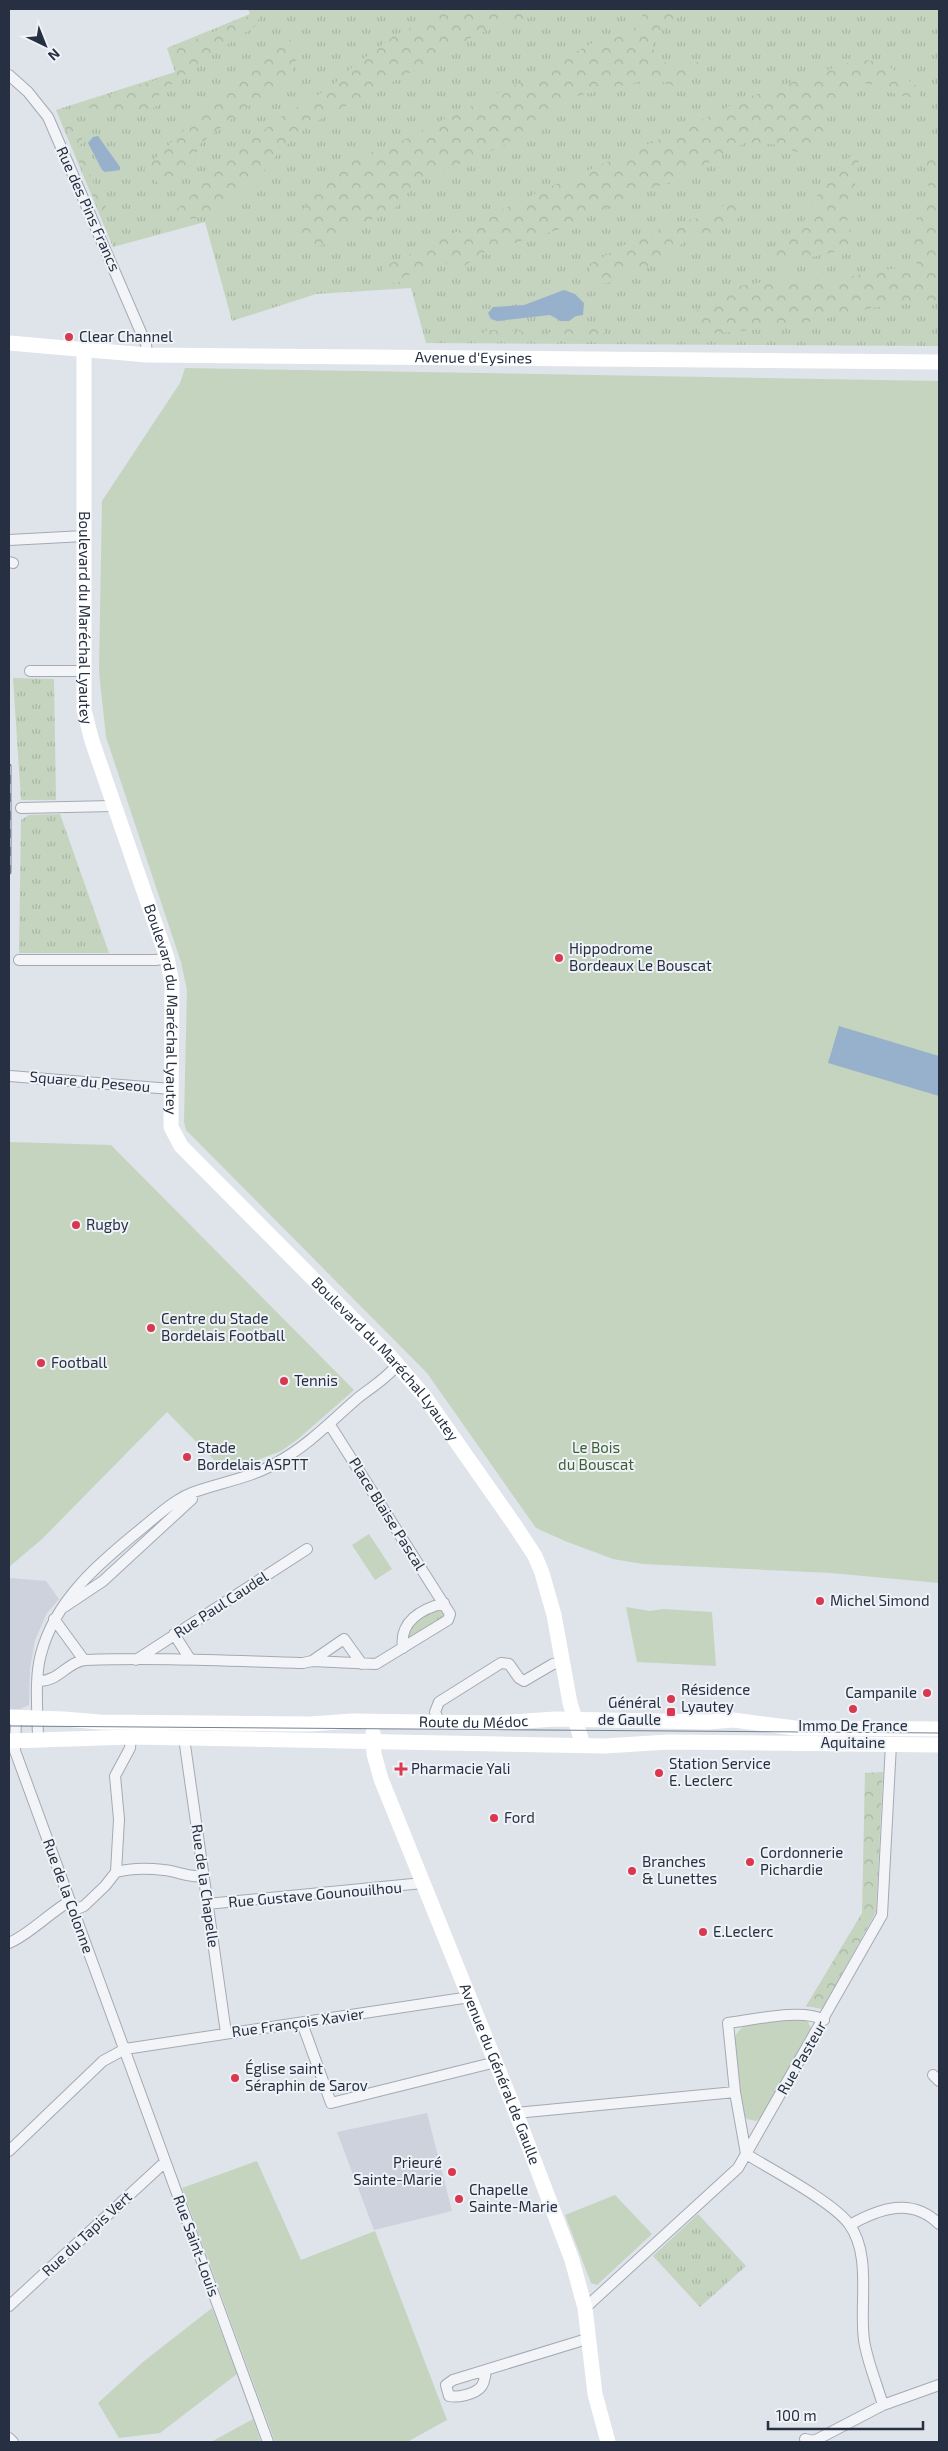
<svg xmlns="http://www.w3.org/2000/svg" width="948" height="2451" font-family="'Exo 2',sans-serif">
<style>
.built{fill:#cdd2dc}
.grass{fill:url(#grass-tufts)}
.forest{fill:url(#forest-crowns)}
.green{fill:#c4d4bf}
.water{fill:#97b1cd}
.lines{fill:none;stroke-linecap:round;stroke-linejoin:round}
.street-casing{stroke:#a4aab4;stroke-width:12}
.street{stroke:#f2f4f8;stroke-width:10}
.secondary{stroke:#fff;stroke-width:15}
.tram{stroke:#778295;stroke-width:1}
.rail-casing{stroke:#778295;stroke-width:5}
.rail{stroke:#eff2f7;stroke-width:3;stroke-dasharray:9;stroke-linecap:butt}
.poi-dot{fill:#da384f;stroke:#eff2f7;stroke-width:2}
.labels{text-anchor:middle;stroke-width:4;stroke-linejoin:round;paint-order:stroke}
.street-label{font-size:15px;fill:#263042;stroke:#eff2f7}
.poi-label{font-size:15px;fill:#263042;stroke:#eff2f7;text-anchor:start}
.park-label{font-size:15px;fill:#3a5f32;stroke:#eff2f7}
</style>
<defs>
<pattern id="grass-tufts" width="24" height="20" patternUnits="userSpaceOnUse" patternTransform="scale(1.25)"><rect width="24" height="20" fill="#c4d4bf"/><path d="M3 7l-1-3M5 7V3M7 7l1-3M15 17l-1-3M17 17v-4M19 17l1-3" fill="none" stroke="#a8b6a5"/></pattern>
<pattern id="forest-crowns" width="20" height="18" patternUnits="userSpaceOnUse" patternTransform="scale(1.25)"><rect width="20" height="18" fill="#c4d4bf"/><path d="M2 6a3 3 0 1 1 6 0M12 15a3 3 0 1 1 6 0" fill="none" stroke="#a8b6a5"/></pattern>
</defs>
<rect width="100%" height="100%" fill="#dfe3ea"/>
<!-- built -->
<path class="built" d="M9,1578L46,1581L59,1599L47,1613L35,1640L30,1669L29,1705L20,1709L9,1710Z
M427,2113L452,2211L374,2230L337,2132Z"/>
<!-- grass -->
<path class="grass" d="M248,9H939V346L426,343L411,288L316,294L232,321L205,222L113,247L56,110L175,72L167,48L250,14Z
M13,678L54,679L56,800H21Z
M60,814L109,953H19L21,820L29,815Z
M440,1609L445,1611L444,1617L409,1639L407,1638C413,1619 423,1616 440,1609Z
M698,2214L746,2266L700,2307L653,2256Z"/>
<!-- forest -->
<path class="forest" d="M250,9H261L257,25C223,46 193,70 160,92L157,106L142,114L112,113L84,107L87,102L177,73L171,50L252,15Z
M450,9H562L498,25L472,37L425,65L309,125L280,151L258,178L220,213L186,220L175,211L245,145L281,117L331,87L352,67L395,35Z
M646,9H714L711,15L703,9C683,13 655,26 652,48L670,68L698,62L702,70L692,80L677,87L662,82L643,81L572,97L505,145L416,183L391,213L353,226L331,243L310,248L299,245L294,232L303,209L326,181L354,158L396,144L456,113L528,79L592,43L627,35L637,25Z
M285,39L302,43L291,74L271,95L247,107L201,143L186,177L161,186L144,169L208,107Z
M859,59L884,63L921,89L919,97H905L890,92L882,85L858,83L834,98L824,119L825,139L799,153L778,145L747,142L676,180L624,199L570,226L485,252L458,270L441,260C418,265 414,273 395,285L381,268L545,189L683,129L746,98Z
M71,120L82,132V143L77,147L80,157L86,161C90,178 97,191 106,206L104,214H100L63,122Z
M860,152L852,205L846,225L855,242L843,250L777,265L770,257L778,244L800,228L815,201L823,182L836,174L851,155Z
M939,153V302L931,300L872,308L792,326L701,335L690,315L734,287L789,278L836,280L875,271L917,266L913,231L930,196L925,164L933,154Z
M742,201L744,213L728,227L713,233L685,240L666,262L645,268L631,265L622,280L601,284L590,272V264L624,245L667,226L701,217L728,203Z
M595,322L605,330L600,341L478,338L487,330L518,331L543,335L567,326Z
M883,1772L876,1912L822,2009L806,2006L862,1913L865,1773Z"/>
<!-- green -->
<path class="green" d="M185,368L939,381V1583L831,1573L643,1564L613,1559L565,1541L536,1528L427,1373L186,1130L184,1122L187,990L181,962L106,737L99,672L102,501L180,383Z
M9,1142L111,1145L354,1390L298,1439L281,1451L226,1472L167,1412L42,1539L9,1567Z
M369,1534L392,1569L375,1580L352,1545Z
M626,1607L650,1611L663,1609L712,1612L716,1666L637,1662Z
M802,2018L807,2020L812,2030L763,2116L756,2121L747,2119L742,2112L735,2037C744,2015 782,2020 802,2018Z
M257,2161L301,2260L375,2231L447,2420L407,2442H275L182,2188Z
M615,2195L652,2234L597,2285L591,2283L565,2215Z
M212,2308L237,2374L160,2433L119,2438L98,2403L143,2362Z
M253,2419L261,2442H211Z"/>
<!-- water -->
<path class="water" d="M98,136L120,167V170L105,172L102,170L88,143L93,137Z
M564,290L575,294L584,303L583,315L576,316L569,321H561L550,315L497,321L491,319L488,313L493,307L524,305Z
M839,1026L939,1056V1096L828,1063Z"/>
<g class="lines">
<!-- street casing -->
<g class="street-casing">
<path id="street" d="M9,75L28,92L48,117L146,344L147,355
M9,540L84,536
M9,562L13,563
M30,671H84
M21,808L112,806
M19,960H156L167,958
M10,1076L171,1089
M64,1607L103,1581L192,1499
M54,1619L84,1660
M174,1634L190,1659
M403,1648C399,1622 421,1609 444,1603
M136,1660L307,1549
M312,1661L344,1639L362,1664
M39,1681C58,1682 68,1661 86,1660C159,1657 231,1661 303,1663L312,1661L376,1664L448,1620L450,1614L330,1425
M16,1718L15,1751L18,1759L268,2442
M440,1723L435,1712L439,1702L501,1663L509,1664L519,1678L524,1681L553,1664L562,1662
M184,1738L226,2033
M38,1741C38,1715 34,1678 41,1654C55,1600 99,1563 141,1529C158,1515 177,1497 197,1491C223,1482 253,1477 276,1463C308,1446 332,1420 359,1397C372,1387 387,1378 397,1365
M116,1872C131,1868 148,1868 164,1870C177,1871 189,1878 203,1876
M207,1904L423,1883
M74,1910L84,1906L105,1886L116,1872L119,1819L115,1776L130,1748L131,1737
M9,1943C30,1934 49,1913 70,1901
M302,2023L331,2103L496,2062
M933,2075L939,2081
M516,2113L735,2092
M9,2151L103,2061L125,2049L470,1997
M746,2154C772,2170 833,2202 849,2224C872,2255 859,2305 864,2340C867,2361 877,2384 883,2405
M746,2154L735,2092L728,2023C753,2020 802,2008 824,2020
M850,2225C880,2208 912,2197 939,2224
M9,2306L165,2162
M585,2308L738,2168L882,1915L891,1744
M486,2370C485,2376 485,2382 481,2387C475,2394 458,2398 449,2396L446,2385L453,2380L590,2338
M9,2438L13,2442
M805,2439L814,2441L883,2405L939,2385"/>
</g>
<!-- street -->
<use href="#street" class="street"/>
<!-- secondary -->
<g class="secondary">
<path id="s1" d="M9,343L147,355L939,362"/>
<path id="s2" d="M84,350V710L92,741L167,958L172,983L171,1127L181,1146L387,1353L425,1397L514,1524L535,1556L542,1573L554,1615L570,1703L583,1745"/>
<path id="s3" d="M9,1717L64,1719L100,1722L310,1724L352,1721L497,1723L555,1719L709,1722L733,1720L795,1728L939,1729"/>
<path id="s4" d="M373,1733L374,1754L381,1779L516,2113L572,2260L585,2308L595,2394L608,2442"/>
<path d="M9,1741L131,1737L605,1746L668,1742L939,1745"/>
</g>
<!-- tram -->
<path class="tram" d="M9,1726L939,1733"/>
<!-- rail casing -->
<g class="rail-casing">
<path id="rail" d="M9,766V872"/>
</g>
<!-- rail -->
<use href="#rail" class="rail"/>
</g>
<!-- markers -->
<g class="poi-dot">
<circle cx="69" cy="337" r="5"/>
<circle cx="559" cy="958" r="5"/>
<circle cx="76" cy="1225" r="5"/>
<circle cx="151" cy="1328" r="5"/>
<circle cx="41" cy="1363" r="5"/>
<circle cx="284" cy="1381" r="5"/>
<circle cx="187" cy="1457" r="5"/>
<circle cx="820" cy="1601" r="5"/>
<circle cx="927" cy="1693" r="5"/>
<circle cx="671" cy="1699" r="5"/>
<circle cx="853" cy="1709" r="5"/>
<rect x="666" y="1707" width="10" height="10" rx="2.5"/>
<path d="M398.5 1761.5h5v5h5v5h-5v5h-5v-5h-5v-5h5z"/>
<circle cx="659" cy="1773" r="5"/>
<circle cx="494" cy="1818" r="5"/>
<circle cx="750" cy="1862" r="5"/>
<circle cx="632" cy="1871" r="5"/>
<circle cx="703" cy="1932" r="5"/>
<circle cx="235" cy="2078" r="5"/>
<circle cx="452" cy="2172" r="5"/>
<circle cx="459" cy="2199" r="5"/>
</g>
<g class="labels">
<!-- street labels -->
<g class="street-label">
<text transform="translate(88 209) rotate(66)" y="5">Rue des Pins Francs</text>
<text dy="5" stroke="none"><textPath href="#s1" startOffset="465">Avenue d'Eysines</textPath></text>
<text dy="5" stroke="none"><textPath href="#s2" startOffset="268">Boulevard du Maréchal Lyautey</textPath></text>
<text dy="5" stroke="none"><textPath href="#s2" startOffset="672">Boulevard du Maréchal Lyautey</textPath></text>
<text transform="translate(90 1082) rotate(5)" y="5">Square du Peseou</text>
<text dy="5" stroke="none"><textPath href="#s2" startOffset="1108">Boulevard du Maréchal Lyautey</textPath></text>
<text transform="translate(387 1514) rotate(58)" y="5">Place Blaise Pascal</text>
<text transform="translate(221 1605) rotate(-33)" y="5">Rue Paul Caudel</text>
<text dy="5" stroke="none"><textPath href="#s3" startOffset="465">Route du Médoc</textPath></text>
<text transform="translate(205 1886) rotate(82)" y="5">Rue de la Chapelle</text>
<text transform="translate(315 1895) rotate(-5)" y="5">Rue Gustave Gounouilhou</text>
<text transform="translate(68 1896) rotate(70)" y="5">Rue de la Colonne</text>
<text transform="translate(298 2023) rotate(-8)" y="5">Rue François Xavier</text>
<text transform="translate(802 2058) rotate(-60)" y="5">Rue Pasteur</text>
<text dy="5" stroke="none"><textPath href="#s4" startOffset="365">Avenue du Général de Gaulle</textPath></text>
<text transform="translate(87 2234) rotate(-43)" y="5">Rue du Tapis Vert</text>
<text transform="translate(196 2246) rotate(70)" y="5">Rue Saint-Louis</text>
</g>
<!-- poi labels -->
<g class="poi-label">
<text x="79" y="342">Clear Channel</text>
<text x="569" y="954">Hippodrome<tspan x="569" dy="17">Bordeaux Le Bouscat</tspan></text>
<text x="86" y="1230">Rugby</text>
<text x="161" y="1324">Centre du Stade<tspan x="161" dy="17">Bordelais Football</tspan></text>
<text x="51" y="1368">Football</text>
<text x="294" y="1386">Tennis</text>
<text x="197" y="1453">Stade<tspan x="197" dy="17">Bordelais ASPTT</tspan></text>
<text x="830" y="1606">Michel Simond</text>
<text x="681" y="1695">Résidence<tspan x="681" dy="17">Lyautey</tspan></text>
<text x="917" y="1698" text-anchor="end">Campanile</text>
<text x="661" y="1708" text-anchor="end">Général<tspan x="661" dy="17">de Gaulle</tspan></text>
<text x="853" y="1731" text-anchor="middle">Immo De France<tspan x="853" dy="17">Aquitaine</tspan></text>
<text x="669" y="1769">Station Service<tspan x="669" dy="17">E. Leclerc</tspan></text>
<text x="411" y="1774">Pharmacie Yali</text>
<text x="504" y="1823">Ford</text>
<text x="760" y="1858">Cordonnerie<tspan x="760" dy="17">Pichardie</tspan></text>
<text x="642" y="1867">Branches<tspan x="642" dy="17">&amp; Lunettes</tspan></text>
<text x="713" y="1937">E.Leclerc</text>
<text x="245" y="2074">Église saint<tspan x="245" dy="17">Séraphin de Sarov</tspan></text>
<text x="442" y="2168" text-anchor="end">Prieuré<tspan x="442" dy="17">Sainte-Marie</tspan></text>
<text x="469" y="2195">Chapelle<tspan x="469" dy="17">Sainte-Marie</tspan></text>
</g>
<!-- park labels -->
<g class="park-label">
<text x="596" y="1453">Le Bois<tspan x="596" dy="17">du Bouscat</tspan></text>
</g>
</g>
<!-- border -->
<rect width="948" height="2451" fill="none" stroke="#263042" stroke-width="20"/>
<!-- north arrow -->
<g transform="translate(45 45) rotate(137)" stroke="#eff2f7" stroke-width="4" paint-order="stroke">
<path d="M0-4L9 19L0 12L-9 19Z" fill="#263042"/>
<text y="-8" font-size="14" font-weight="bold" text-anchor="middle" fill="#263042">N</text>
</g>
<!-- scale -->
<path d="M768 2421v8h155v-8" fill="none" stroke="#263042" stroke-width="2.5"/>
<text x="776" y="2421" font-size="15" fill="#263042" stroke="#eff2f7" stroke-width="4" paint-order="stroke">100 m</text>
</svg>
